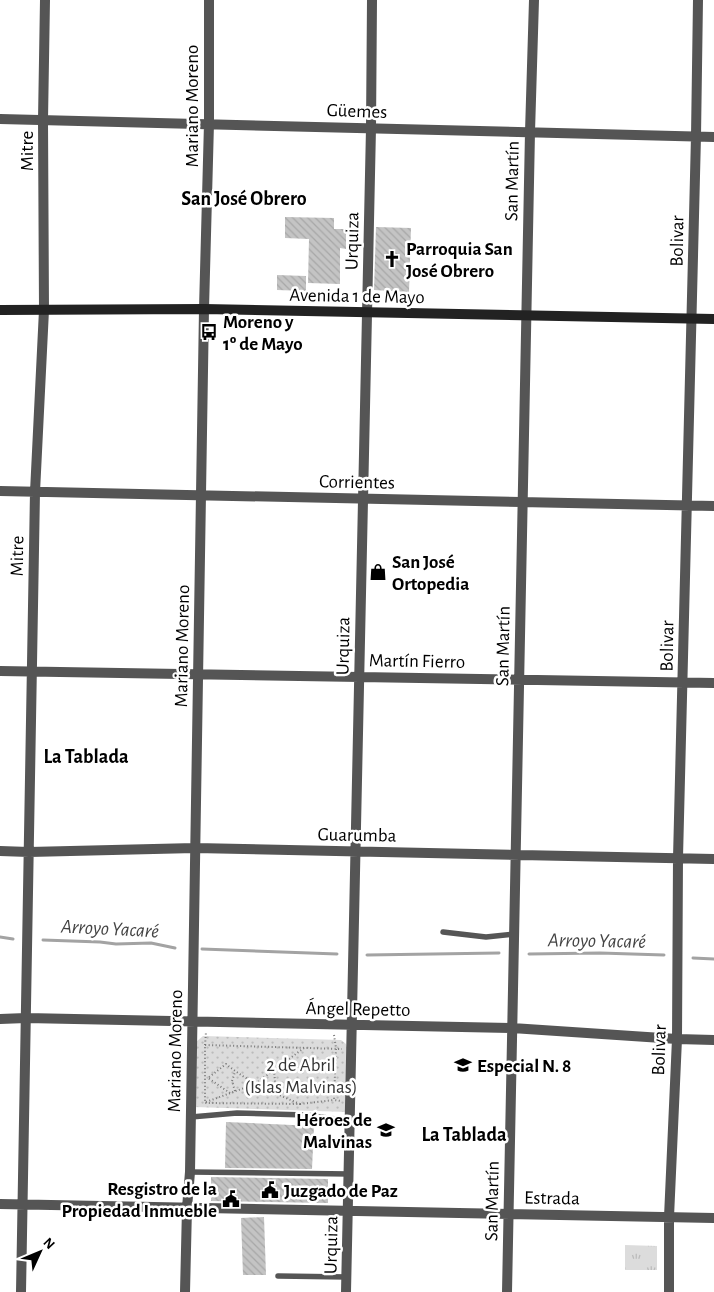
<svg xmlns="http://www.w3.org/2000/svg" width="714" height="1292" font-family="'Alegreya Sans',sans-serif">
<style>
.grass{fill:url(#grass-tufts)}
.park{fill:url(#park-dots)}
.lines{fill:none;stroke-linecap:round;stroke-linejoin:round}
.stream{stroke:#a3a3a3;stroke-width:3}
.building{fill:url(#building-back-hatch)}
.path{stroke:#777;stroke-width:2;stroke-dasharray:1 2.5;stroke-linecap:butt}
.service{stroke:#555;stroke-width:5.5}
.minor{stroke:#555;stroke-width:10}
.secondary{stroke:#222;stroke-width:10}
.labels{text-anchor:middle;stroke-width:5;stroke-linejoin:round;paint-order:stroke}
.street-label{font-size:19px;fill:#000;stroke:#fff}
.poi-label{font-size:19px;font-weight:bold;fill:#000;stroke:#fff;text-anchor:start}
.park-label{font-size:19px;fill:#333;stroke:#fff}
.neighbourhood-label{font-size:20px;font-weight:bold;fill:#000;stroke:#fff}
.water-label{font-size:20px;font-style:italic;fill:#444;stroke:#fff}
</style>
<defs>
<pattern id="grass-tufts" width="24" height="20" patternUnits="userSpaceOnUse" patternTransform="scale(1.25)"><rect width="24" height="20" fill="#dcdcdc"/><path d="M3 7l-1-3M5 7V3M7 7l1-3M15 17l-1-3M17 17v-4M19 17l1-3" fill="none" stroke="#bbb"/></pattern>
<pattern id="park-dots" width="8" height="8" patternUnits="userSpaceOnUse" patternTransform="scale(1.25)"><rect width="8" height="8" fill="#dcdcdc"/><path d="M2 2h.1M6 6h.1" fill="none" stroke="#bbb" stroke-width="1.8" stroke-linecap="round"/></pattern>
<pattern id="building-back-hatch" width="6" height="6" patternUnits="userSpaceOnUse" patternTransform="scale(1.25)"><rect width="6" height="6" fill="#c4c4c4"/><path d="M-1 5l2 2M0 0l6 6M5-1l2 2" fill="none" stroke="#a7a7a7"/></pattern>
</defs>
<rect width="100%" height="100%" fill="#fff"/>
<!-- grass -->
<path class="grass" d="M625,1245L657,1246V1270H625Z"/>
<!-- park -->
<path class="park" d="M203,1036L341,1040L346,1044L348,1051L347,1112L194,1107L196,1042Z"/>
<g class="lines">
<!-- stream -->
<path class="stream" d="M0,937L13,939
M43,940L100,942L116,944L151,943L175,948
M202,949L337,954
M529,954L600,953L664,955
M367,955L499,953
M693,958L714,959"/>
</g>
<!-- building -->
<path class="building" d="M285,217L334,218V229H346V249L340,248V284L308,283L309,239L285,238Z
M376,227L411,228L409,292L374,290Z
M277,275L306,276V291L277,290Z
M226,1122L314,1126L312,1169L225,1168Z
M211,1177L328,1179V1203L211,1201Z
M264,1217L266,1275H243L241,1218Z"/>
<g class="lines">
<!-- path -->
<path class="path" d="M334,1035L336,1048L334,1100L341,1101
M205,1045L206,1032
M235,1091L232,1081L235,1072
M274,1092L275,1082L274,1070
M230,1093L208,1078L226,1064C248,1082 274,1093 300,1104L205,1103V1045L342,1049
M206,1102L255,1084L304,1048
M300,1104L334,1100"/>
<!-- service -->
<path class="service" d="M443,932L486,937L514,934
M191,1117L237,1113L306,1115L350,1121
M190,1172L349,1174
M278,1276L347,1277"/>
<!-- minor -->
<path class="minor" d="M0,119L714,137
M0,491L714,506
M0,671L714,683
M0,851L29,852L195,848L714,859
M0,1019L26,1018L512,1028L677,1039L714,1040
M0,1204L714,1218
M21,1292L35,492L44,310L43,120L45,0
M185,1292L187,1208L190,1172L204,309L209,123V0
M346,1292L371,128L372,0
M507,1292L530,132L534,0
M669,1292V1217L677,1039L678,858L696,136L698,0"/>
<!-- secondary -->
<path class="secondary" d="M0,310L204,309L714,319"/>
</g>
<!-- icons -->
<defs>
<g id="church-bare" transform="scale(1.35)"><path d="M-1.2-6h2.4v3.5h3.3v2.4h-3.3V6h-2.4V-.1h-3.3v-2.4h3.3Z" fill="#000" stroke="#fff" stroke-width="2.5" paint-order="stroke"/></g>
<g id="bus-bare" transform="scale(1.35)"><path d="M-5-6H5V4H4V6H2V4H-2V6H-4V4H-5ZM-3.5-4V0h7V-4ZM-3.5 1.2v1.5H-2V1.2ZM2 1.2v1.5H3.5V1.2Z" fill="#000" stroke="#fff" stroke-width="2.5" paint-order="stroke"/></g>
<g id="shop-bare" transform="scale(1.35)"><path d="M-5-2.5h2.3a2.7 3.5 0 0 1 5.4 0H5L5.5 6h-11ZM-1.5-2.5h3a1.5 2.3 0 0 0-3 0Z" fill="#000" stroke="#fff" stroke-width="2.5" paint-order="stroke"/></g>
<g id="school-bare" transform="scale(1.35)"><path d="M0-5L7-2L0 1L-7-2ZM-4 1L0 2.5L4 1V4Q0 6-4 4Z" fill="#000" stroke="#fff" stroke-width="2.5" paint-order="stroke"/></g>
<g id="civic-bare" transform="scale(1.35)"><path d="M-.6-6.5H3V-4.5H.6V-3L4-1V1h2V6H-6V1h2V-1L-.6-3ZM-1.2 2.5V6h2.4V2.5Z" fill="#000" stroke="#fff" stroke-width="2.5" paint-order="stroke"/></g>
</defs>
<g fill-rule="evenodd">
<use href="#church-bare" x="392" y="259"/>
<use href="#bus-bare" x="209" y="332"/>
<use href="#shop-bare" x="378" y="572"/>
<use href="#school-bare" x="463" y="1065"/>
<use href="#school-bare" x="386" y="1130"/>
<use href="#civic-bare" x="270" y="1190"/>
<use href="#civic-bare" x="231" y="1199"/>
</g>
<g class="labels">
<!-- street labels -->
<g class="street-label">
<text transform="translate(191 106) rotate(-90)" y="7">Mariano Moreno</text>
<text transform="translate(357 110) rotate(2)" y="7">Güemes</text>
<text transform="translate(26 151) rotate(-90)" y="7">Mitre</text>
<text transform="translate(511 181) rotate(-89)" y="7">San Martín</text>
<text transform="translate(351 241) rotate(-89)" y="7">Urquiza</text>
<text transform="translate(676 241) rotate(-89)" y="7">Bolivar</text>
<text transform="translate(357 295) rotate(1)" y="7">Avenida 1 de Mayo</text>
<text transform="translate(357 481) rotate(1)" y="7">Corrientes</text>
<text transform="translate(16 556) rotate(-89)" y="7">Mitre</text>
<text transform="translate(181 646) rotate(-89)" y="7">Mariano Moreno</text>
<text transform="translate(342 646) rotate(-89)" y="7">Urquiza</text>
<text transform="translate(502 646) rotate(-89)" y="7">San Martín</text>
<text transform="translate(666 646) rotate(-89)" y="7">Bolivar</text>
<text transform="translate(417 660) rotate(1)" y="7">Martín Fierro</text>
<text transform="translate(357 834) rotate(1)" y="7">Guarumba</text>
<text transform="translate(358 1008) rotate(1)" y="7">Ángel Repetto</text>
<text transform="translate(658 1050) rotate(-88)" y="7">Bolivar</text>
<text transform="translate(174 1051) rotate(-89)" y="7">Mariano Moreno</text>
<text transform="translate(552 1197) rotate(1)" y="7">Estrada</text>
<text transform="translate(491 1201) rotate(-89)" y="7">San Martín</text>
<text transform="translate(330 1245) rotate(-89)" y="7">Urquiza</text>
</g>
<!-- poi labels -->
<g class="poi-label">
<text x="406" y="255">Parroquia San<tspan x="406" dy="22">José Obrero</tspan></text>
<text x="223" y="328">Moreno y<tspan x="223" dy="22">1º de Mayo</tspan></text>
<text x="392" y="568">San José<tspan x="392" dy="22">Ortopedia</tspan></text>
<text x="477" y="1072">Especial N. 8</text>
<text x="372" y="1126" text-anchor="end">Héroes de<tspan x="372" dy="22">Malvinas</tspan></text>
<text x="217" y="1195" text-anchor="end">Resgistro de la<tspan x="217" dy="22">Propiedad Inmueble</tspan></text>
<text x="284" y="1197">Juzgado de Paz</text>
</g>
<!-- park labels -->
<g class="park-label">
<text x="301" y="1071">2 de Abril<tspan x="301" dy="22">(Islas Malvinas)</tspan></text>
</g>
<!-- neighbourhood labels -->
<g class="neighbourhood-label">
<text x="244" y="205">San José Obrero</text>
<text x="86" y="763">La Tablada</text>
<text x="464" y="1141">La Tablada</text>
</g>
<!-- water labels -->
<g class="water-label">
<text transform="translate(110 928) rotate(3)" y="7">Arroyo Yacaré</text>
<text transform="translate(597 940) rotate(1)" y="7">Arroyo Yacaré</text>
</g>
</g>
<!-- north arrow -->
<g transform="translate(40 1252) rotate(46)" stroke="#ffffff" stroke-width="4" paint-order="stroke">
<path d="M0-4L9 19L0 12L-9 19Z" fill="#000000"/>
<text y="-8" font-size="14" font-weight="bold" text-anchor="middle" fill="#000000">N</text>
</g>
</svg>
